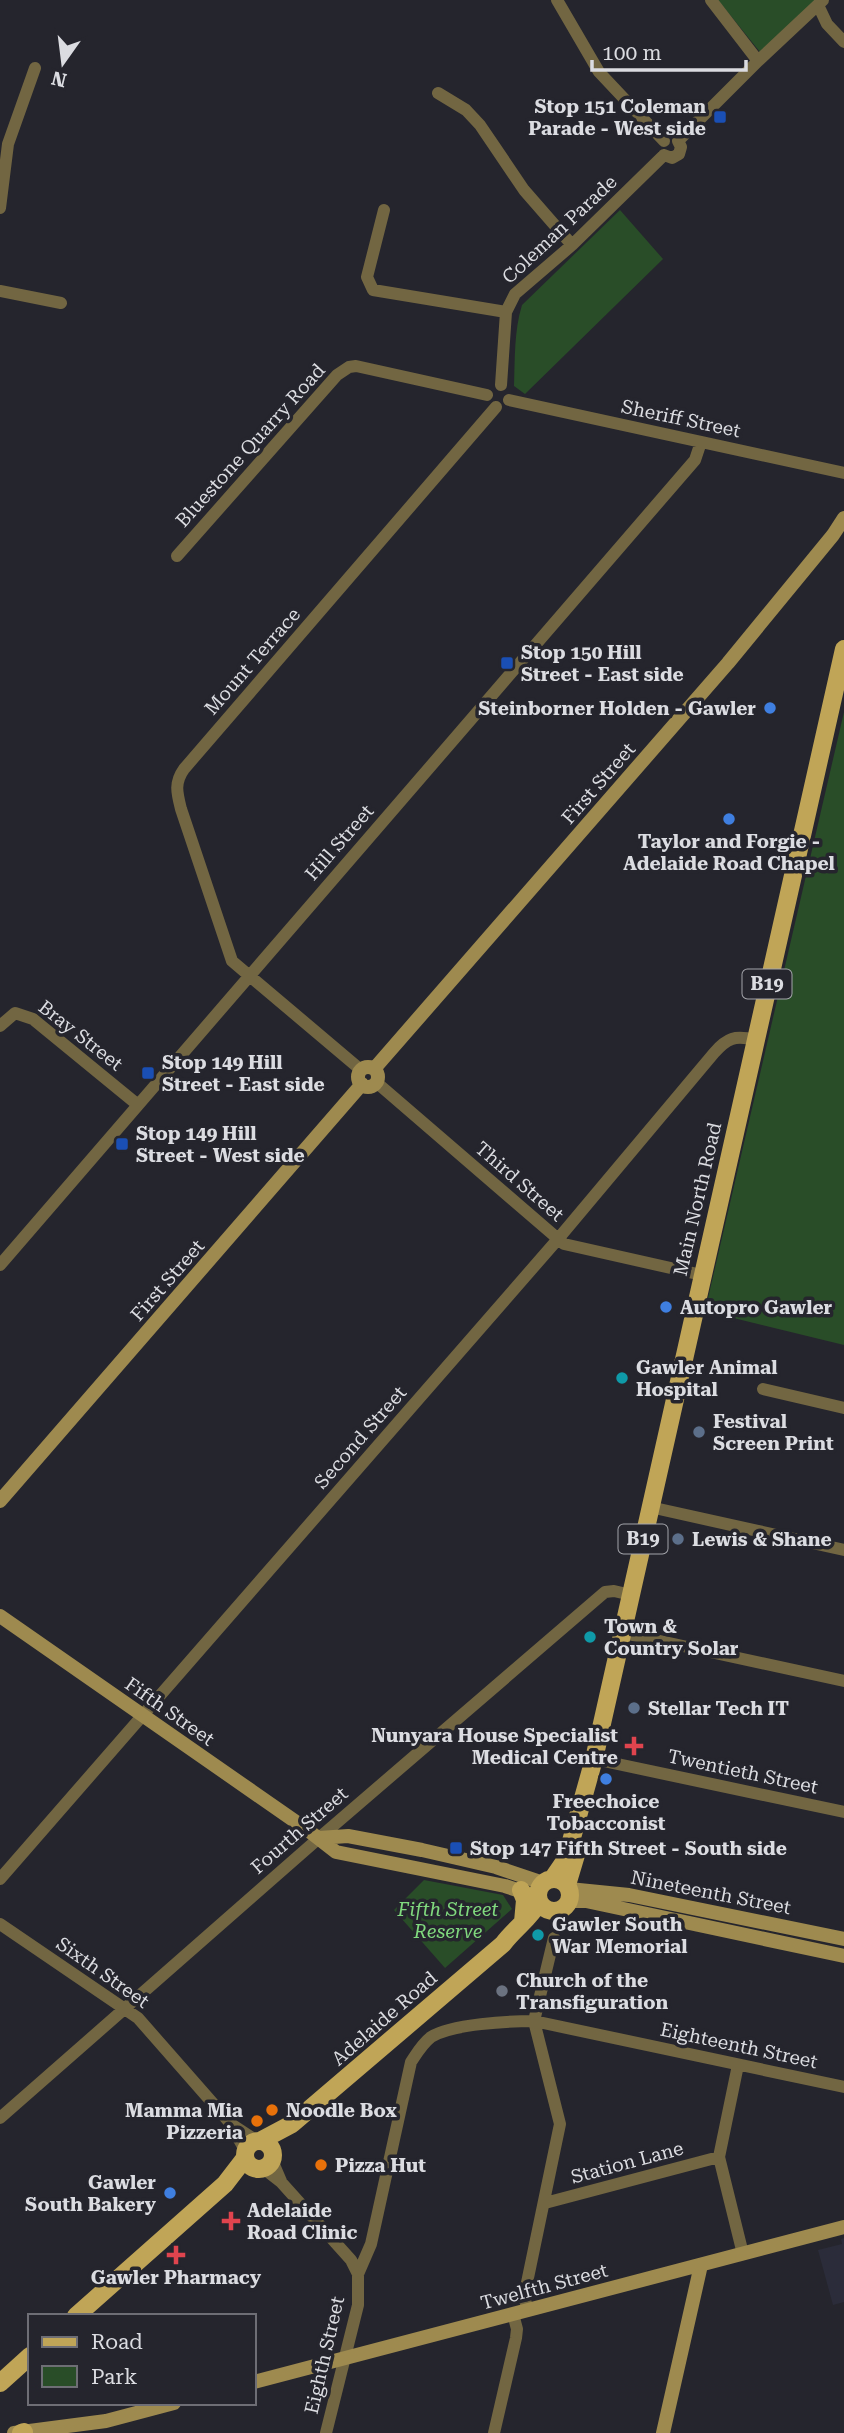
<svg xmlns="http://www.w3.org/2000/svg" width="844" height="2433" font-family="'Roboto Serif',serif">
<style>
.built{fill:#2b2c3a}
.green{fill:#294d28}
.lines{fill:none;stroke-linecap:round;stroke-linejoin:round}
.street{stroke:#726642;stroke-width:12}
.secondary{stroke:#9e8a4f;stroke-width:14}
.primary{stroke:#c0a557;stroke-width:18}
.transit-dot{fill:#1a4fb4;stroke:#25252d;stroke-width:2.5}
.shop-dot{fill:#3f7fe0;stroke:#25252d;stroke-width:2.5}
.culture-dot{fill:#0f9aa8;stroke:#25252d;stroke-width:2.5}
.service-dot{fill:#5c6f8a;stroke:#25252d;stroke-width:2.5}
.health-dot{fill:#e0444e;stroke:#25252d;stroke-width:2.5}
.worship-dot{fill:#6b7280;stroke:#25252d;stroke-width:2.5}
.food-dot{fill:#e8710a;stroke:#25252d;stroke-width:2.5}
.labels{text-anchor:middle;stroke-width:7;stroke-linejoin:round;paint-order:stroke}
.shield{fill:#25252d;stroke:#a4a5ab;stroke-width:2}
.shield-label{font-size:18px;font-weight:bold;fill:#dbdce1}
.poi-label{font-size:19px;font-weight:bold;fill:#dbdce1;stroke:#25252d;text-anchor:start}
.street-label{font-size:19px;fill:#dbdce1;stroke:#25252d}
.park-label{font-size:19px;font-style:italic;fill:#80d97e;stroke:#25252d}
</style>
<rect width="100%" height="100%" fill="#25252d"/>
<!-- built -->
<path class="built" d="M844,2238V2302L833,2305L818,2250L842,2244L841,2239Z"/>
<!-- green -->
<path class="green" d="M718,0H816L760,52Z
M620,210L663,259L525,394L514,386C515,359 514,331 522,305Z
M844,712V1345L705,1311Z
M424,1880L503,1895L512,1909L445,1968L394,1910Z"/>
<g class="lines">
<!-- street -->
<path class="street" d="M557,0L599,72L664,141
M711,0L758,61
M818,5L827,24L844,42
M438,93L466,110L480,125L524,190L572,245
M678,141L758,61L823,0
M664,155L672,158L679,154L681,147L678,141
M0,208L8,144L35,68
M384,210L367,277L373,290L506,312
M0,291L61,303
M501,385L506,312L515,294L572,245L664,155
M509,400L844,473
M177,556L337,375L349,367L356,366L487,395
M0,1026L15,1013L33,1019L138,1105
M361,1070L232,961L181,809C177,793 174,783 184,769L496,407
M376,1082L564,1244L702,1275
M0,1265L695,460L701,442
M763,1389L844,1408
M650,1507L844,1550
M623,1633L844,1681
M594,1759L844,1812
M0,1879L558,1239L714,1053C727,1038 735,1035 755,1040
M0,1924L138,2018L231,2124L257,2141
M738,2065L719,2157L743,2254
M0,2118L319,1838L605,1592L614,1591L631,1595
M232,2127L245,2150
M272,2160L281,2181
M263,2168L281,2182L351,2260L358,2274
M545,2203L719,2157
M528,2310L524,2297L560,2124L534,2021L554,1938
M326,2433L358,2305V2274L371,2244L411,2062C417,2053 422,2044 431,2037C451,2024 510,2021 534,2021L844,2087
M494,2433L516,2338L517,2329L513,2314"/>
<!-- secondary -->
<path class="secondary" d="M358 1077a10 10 0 1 1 20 0a10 10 0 1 1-20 0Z
M374,1069L728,663L833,535L844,518
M0,1501L362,1084
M0,1616L309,1831L336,1852L505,1886L538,1897
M319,1838L348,1836L422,1850L496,1867L543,1883
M569,1889L629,1895L844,1939
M568,1901H586L844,1956
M254,2382L844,2227
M14,2433L106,2421L174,2403
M663,2433L701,2265"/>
<!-- primary -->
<path class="primary" d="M553,1878L566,1859L594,1759L844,649
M538 1895a16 16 0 1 1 32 0a16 16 0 1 1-32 0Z
M567,1885L576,1855
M521,1890L525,1900L523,1922
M260,2141L292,2124L503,1944C514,1929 531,1918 539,1902
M245 2155a14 14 0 1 1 28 0a14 14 0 1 1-28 0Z
M76,2316L225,2184L245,2158
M0,2383L30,2356
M21,2433L24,2432"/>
</g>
<!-- markers -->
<g class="transit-dot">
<rect x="713" y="110" width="14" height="14" rx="3.5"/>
<rect x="500" y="656" width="14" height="14" rx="3.5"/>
<rect x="141" y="1066" width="14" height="14" rx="3.5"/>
<rect x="115" y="1137" width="14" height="14" rx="3.5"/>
<rect x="449" y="1841" width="14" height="14" rx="3.5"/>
</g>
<g class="shop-dot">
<circle cx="770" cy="708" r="7"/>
<circle cx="729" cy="819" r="7"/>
<circle cx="666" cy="1307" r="7"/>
<circle cx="606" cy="1779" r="7"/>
<circle cx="170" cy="2193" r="7"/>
</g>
<g class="culture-dot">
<circle cx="622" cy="1378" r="7"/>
<circle cx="590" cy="1637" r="7"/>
<circle cx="538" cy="1935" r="7"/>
</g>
<g class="service-dot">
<circle cx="699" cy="1432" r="7"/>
<circle cx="678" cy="1539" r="7"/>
<circle cx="634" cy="1708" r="7"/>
</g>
<g class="health-dot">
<path d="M630.5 1735.5h7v7h7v7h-7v7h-7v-7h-7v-7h7z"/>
<path d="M227.5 2210.5h7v7h7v7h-7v7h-7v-7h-7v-7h7z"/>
<path d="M172.5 2244.5h7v7h7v7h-7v7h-7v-7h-7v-7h7z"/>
</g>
<circle class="worship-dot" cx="502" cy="1991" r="7"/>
<g class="food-dot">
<circle cx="272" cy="2110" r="7"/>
<circle cx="257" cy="2121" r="7"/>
<circle cx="321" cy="2165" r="7"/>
</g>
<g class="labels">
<!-- shield labels -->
<g class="shield">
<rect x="742.5" y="969.5" width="49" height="29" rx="5"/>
<rect x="618.5" y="1524.5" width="49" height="29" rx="5"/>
</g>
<g class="shield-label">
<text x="767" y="990">B19</text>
<text x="643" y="1545">B19</text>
</g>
<!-- poi labels -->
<g class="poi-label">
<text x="706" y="113" text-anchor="end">Stop 151 Coleman<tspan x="706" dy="22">Parade - West side</tspan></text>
<text x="521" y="659">Stop 150 Hill<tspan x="521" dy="22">Street - East side</tspan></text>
<text x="756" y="715" text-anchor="end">Steinborner Holden - Gawler</text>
<text x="729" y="848" text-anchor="middle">Taylor and Forgie -<tspan x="729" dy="22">Adelaide Road Chapel</tspan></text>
<text x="162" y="1069">Stop 149 Hill<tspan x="162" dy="22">Street - East side</tspan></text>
<text x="136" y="1140">Stop 149 Hill<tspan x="136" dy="22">Street - West side</tspan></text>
<text x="680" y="1314">Autopro Gawler</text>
<text x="636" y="1374">Gawler Animal<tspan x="636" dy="22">Hospital</tspan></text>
<text x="713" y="1428">Festival<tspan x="713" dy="22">Screen Print</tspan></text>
<text x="692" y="1546">Lewis &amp; Shane</text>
<text x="604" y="1633">Town &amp;<tspan x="604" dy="22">Country Solar</tspan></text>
<text x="648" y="1715">Stellar Tech IT</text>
<text x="618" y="1742" text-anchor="end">Nunyara House Specialist<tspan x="618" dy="22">Medical Centre</tspan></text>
<text x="606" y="1808" text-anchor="middle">Freechoice<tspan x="606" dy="22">Tobacconist</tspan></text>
<text x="470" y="1855">Stop 147 Fifth Street - South side</text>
<text x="552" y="1931">Gawler South<tspan x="552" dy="22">War Memorial</tspan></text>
<text x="516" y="1987">Church of the<tspan x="516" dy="22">Transfiguration</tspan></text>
<text x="243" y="2117" text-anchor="end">Mamma Mia<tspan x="243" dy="22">Pizzeria</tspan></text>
<text x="286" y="2117">Noodle Box</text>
<text x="335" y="2172">Pizza Hut</text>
<text x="156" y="2189" text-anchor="end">Gawler<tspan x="156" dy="22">South Bakery</tspan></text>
<text x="247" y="2217">Adelaide<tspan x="247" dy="22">Road Clinic</tspan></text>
<text x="176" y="2284" text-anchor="middle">Gawler Pharmacy</text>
</g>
<!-- street labels -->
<g class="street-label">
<text transform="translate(559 229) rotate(-43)" y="7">Coleman Parade</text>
<text transform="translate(681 418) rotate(12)" y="7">Sheriff Street</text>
<text transform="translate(250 445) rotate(-48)" y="7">Bluestone Quarry Road</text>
<text transform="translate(252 661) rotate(-49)" y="7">Mount Terrace</text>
<text transform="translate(598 783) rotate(-49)" y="7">First Street</text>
<text transform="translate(339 842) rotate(-49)" y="7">Hill Street</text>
<text transform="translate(81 1035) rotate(38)" y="7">Bray Street</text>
<text transform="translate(520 1181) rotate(41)" y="7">Third Street</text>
<text transform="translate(697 1199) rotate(-77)" y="7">Main North Road</text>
<text transform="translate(167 1280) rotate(-49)" y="7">First Street</text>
<text transform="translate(360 1437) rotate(-49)" y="7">Second Street</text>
<text transform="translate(170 1711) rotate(35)" y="7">Fifth Street</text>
<text transform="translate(743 1771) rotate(12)" y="7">Twentieth Street</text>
<text transform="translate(299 1830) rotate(-41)" y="7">Fourth Street</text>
<text transform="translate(711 1892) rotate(11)" y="7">Nineteenth Street</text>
<text transform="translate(103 1972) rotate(35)" y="7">Sixth Street</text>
<text transform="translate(384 2018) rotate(-41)" y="7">Adelaide Road</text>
<text transform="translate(739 2045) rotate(12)" y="7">Eighteenth Street</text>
<text transform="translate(627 2162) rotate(-15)" y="7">Station Lane</text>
<text transform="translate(544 2286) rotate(-15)" y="7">Twelfth Street</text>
<text transform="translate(324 2355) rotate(-77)" y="7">Eighth Street</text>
</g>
<!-- park labels -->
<g class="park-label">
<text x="448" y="1916">Fifth Street<tspan x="448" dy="22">Reserve</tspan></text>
</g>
</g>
<!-- legend -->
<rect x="28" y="2314" width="228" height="91" fill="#25252d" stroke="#6e6e75" stroke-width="2"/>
<rect x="42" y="2337" width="35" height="10" fill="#c0a557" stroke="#6e6e75" stroke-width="2"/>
<text x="91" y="2349" font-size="21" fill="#dbdce1">Road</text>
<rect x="42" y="2366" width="35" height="21" fill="#294d28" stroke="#6e6e75" stroke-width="2"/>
<text x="91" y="2384" font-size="21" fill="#dbdce1">Park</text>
<!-- north arrow -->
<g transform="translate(63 63) rotate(194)" stroke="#25252d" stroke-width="5" paint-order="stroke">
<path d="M0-5L12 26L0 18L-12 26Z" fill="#dbdce1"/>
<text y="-10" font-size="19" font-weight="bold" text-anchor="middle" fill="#dbdce1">N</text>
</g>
<!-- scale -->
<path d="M592 60v10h154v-10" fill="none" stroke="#dbdce1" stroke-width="3.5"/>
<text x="602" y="60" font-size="21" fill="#dbdce1" stroke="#25252d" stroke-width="5" paint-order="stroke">100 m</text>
</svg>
